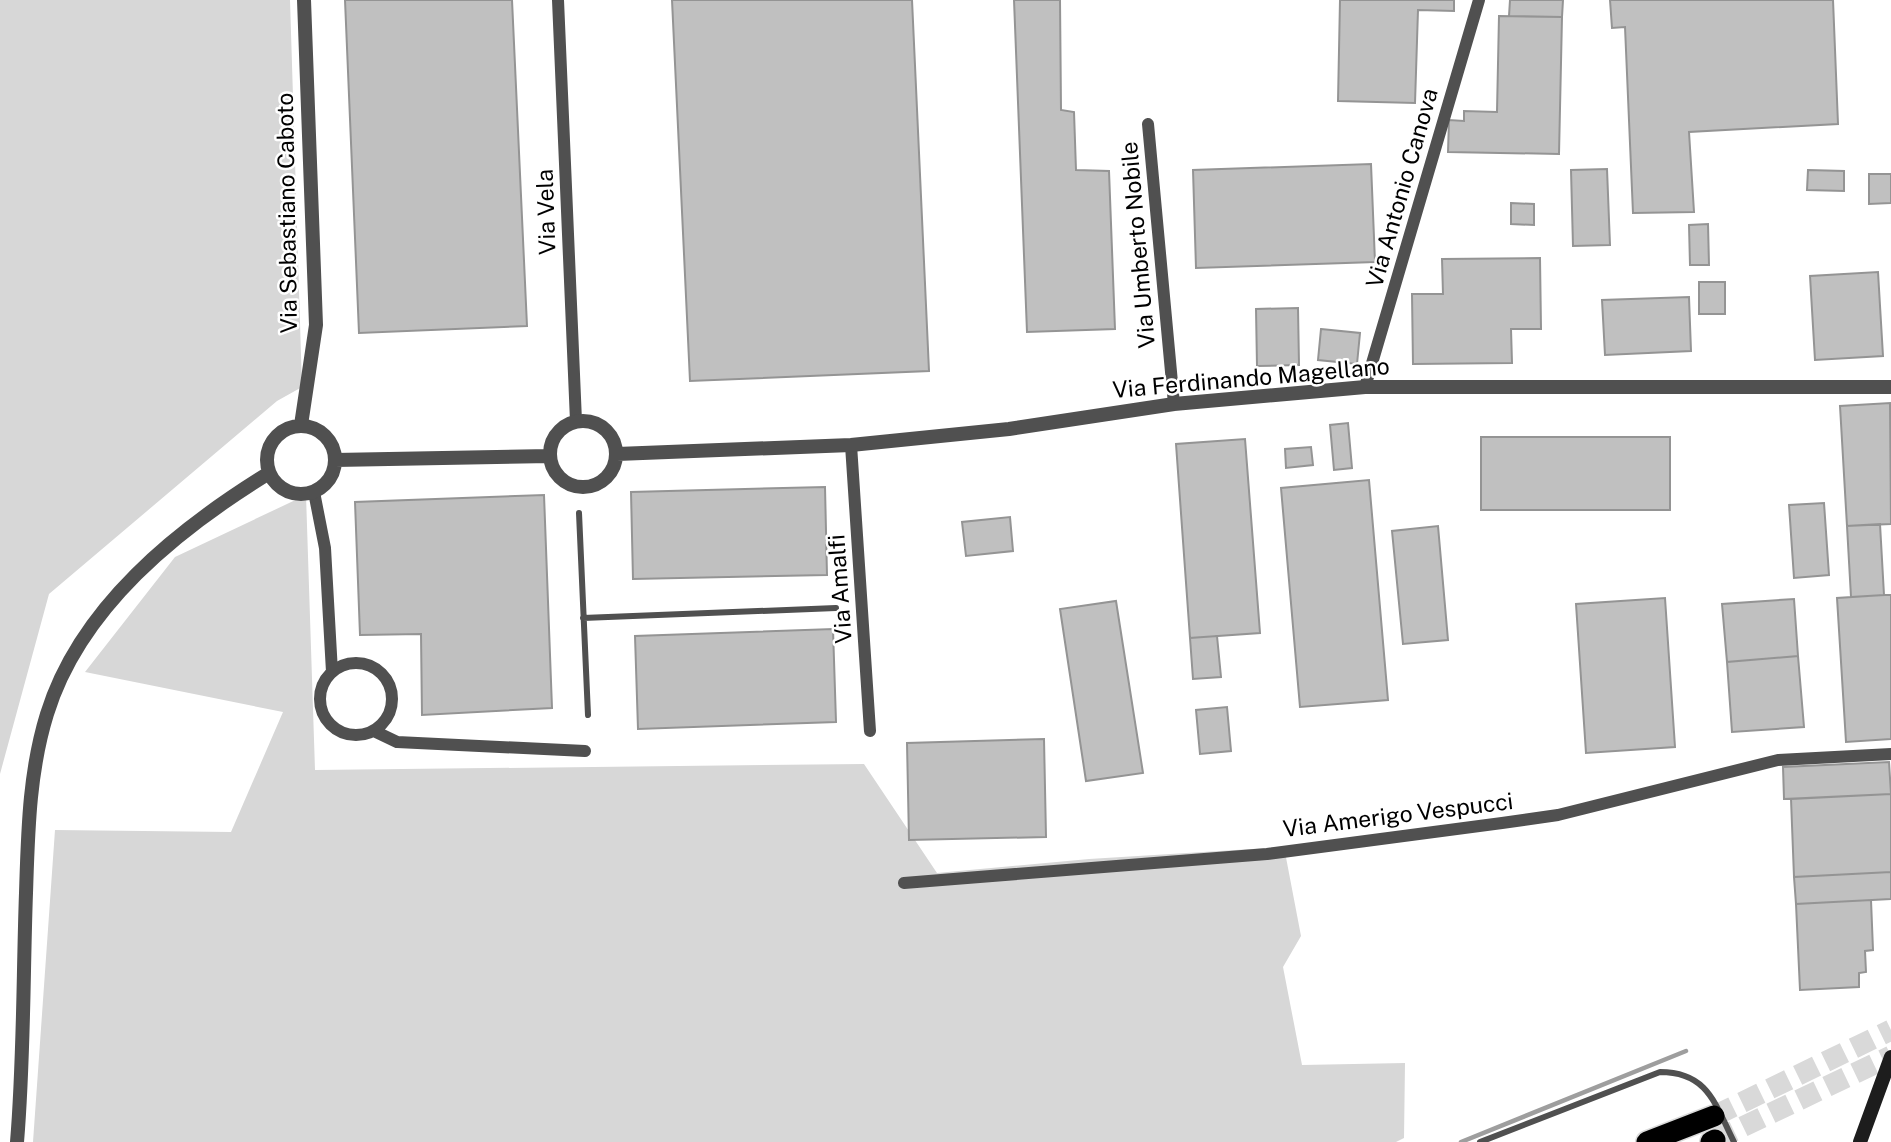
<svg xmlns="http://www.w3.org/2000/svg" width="1891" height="1142" font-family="'Public Sans',sans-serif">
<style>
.green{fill:#d7d7d7}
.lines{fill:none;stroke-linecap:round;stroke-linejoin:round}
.stream{stroke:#9e9e9e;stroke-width:4.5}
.building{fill:#c0c0c0;stroke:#949494;stroke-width:2}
.motorway-tunnel{stroke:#d9d9d9;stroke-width:21;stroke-dasharray:21 10;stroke-linecap:butt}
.motorway-casing{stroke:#dbdbdb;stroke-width:24}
.service{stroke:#505050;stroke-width:6}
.minor{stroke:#505050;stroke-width:12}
.tertiary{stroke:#505050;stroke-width:14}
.secondary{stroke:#1d1d1d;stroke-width:14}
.motorway{stroke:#000;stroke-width:21}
.labels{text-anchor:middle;stroke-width:5;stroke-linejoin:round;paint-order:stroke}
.street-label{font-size:23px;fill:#000;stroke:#fff}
</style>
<rect width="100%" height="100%" fill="#fff"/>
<!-- green -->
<path class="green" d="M0,0H290L302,387L277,401L49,594L0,774Z
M306,495L315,770L864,764L937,873L1089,859L1284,847L1301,936L1283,967L1302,1065L1405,1063L1404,1138L1396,1142H33L55,830L231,832L283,712L85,672L175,557Z"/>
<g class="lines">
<!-- stream -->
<path class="stream" d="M1461,1142L1686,1051"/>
</g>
<!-- building -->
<path class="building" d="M345,0H512L527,326L359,333Z
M672,0H912L929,371L690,381Z
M1014,0H1060L1061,110L1074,112L1076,170L1109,171L1115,329L1027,332Z
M1340,0H1454V11L1418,10L1415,103L1338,101Z
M1510,0H1563L1562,17L1509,16Z
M1610,0H1833L1838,124L1689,132L1694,212L1633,213L1625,27L1612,28Z
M1499,16L1562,17L1559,154L1448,152L1449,120L1464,121V111L1497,112Z
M1371,164L1375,262L1196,268L1193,170Z
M1607,169L1610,245L1573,246L1571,170Z
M1808,170L1844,171V191L1807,190Z
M1869,174H1891V203L1869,204Z
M1511,203L1534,204V225L1511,224Z
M1708,224L1709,265H1690L1689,225Z
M1540,258L1541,329H1511L1512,363L1413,364L1412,294H1443L1442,259Z
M1878,272L1883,356L1815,360L1810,276Z
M1699,282H1725V314H1699Z
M1689,297L1691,351L1605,355L1602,300Z
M1298,308L1299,365L1257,366L1256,309Z
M1321,329L1360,333L1357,364L1318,360Z
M1890,403L1891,524L1847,526L1840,406Z
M1348,423L1352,468L1334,470L1330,425Z
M1481,437H1670V510H1481Z
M1245,439L1260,633L1190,638L1176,444Z
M1311,447L1313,465L1286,468L1285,449Z
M1369,480L1388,700L1300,707L1281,488Z
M825,487L827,575L633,579L631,492Z
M544,495L552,708L422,715L421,634L360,635L355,502Z
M1824,503L1829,575L1794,578L1789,505Z
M1010,517L1013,551L966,556L962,522Z
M1880,524L1884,595L1851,597L1847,526Z
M1438,526L1448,640L1403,644L1392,531Z
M1884,595H1891V739L1846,742L1837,598Z
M1665,598L1675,747L1586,753L1576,604Z
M1794,599L1798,656L1727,662L1722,604Z
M1116,601L1143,773L1086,781L1060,609Z
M833,629L836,722L638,729L635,636Z
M1217,636L1221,677L1193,679L1190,638Z
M1798,656L1804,727L1732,732L1727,662Z
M1227,707L1231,751L1200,754L1196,710Z
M1044,739L1046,837L909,840L907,743Z
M1889,762L1891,794L1784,799L1783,767Z
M1891,794V872L1794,877L1791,799Z
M1891,872V899L1796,904L1794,877Z
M1871,900L1873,950L1865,951L1866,972L1859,973V987L1800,990L1796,904Z"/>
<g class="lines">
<!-- motorway-tunnel -->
<path class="motorway-tunnel" d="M1714,1116L1891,1030
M1715,1140L1891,1056"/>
<!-- motorway casing -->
<g class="motorway-casing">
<path id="motorway" d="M1647,1142L1714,1116
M1711,1142L1715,1140"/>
</g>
<!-- service -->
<path class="service" d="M579,513L588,715
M583,618L836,608
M1480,1142L1660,1072C1708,1072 1715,1104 1734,1142"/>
<!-- minor -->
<path class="minor" d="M558,0L576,421
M1148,124L1174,404
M1365,387L1479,0
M851,445L870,731
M314,492L325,548L332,672
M320 699a36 36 0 1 1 72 0a36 36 0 1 1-72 0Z
M374,731L397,742L585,751
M904,883L1267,854L1502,823L1558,815L1778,760L1891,754"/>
<!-- tertiary -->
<path class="tertiary" d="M550 454a33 33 0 1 1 66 0a33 33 0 1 1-66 0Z
M301,425L316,325L304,0
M267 460a34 34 0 1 1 68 0a34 34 0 1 1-68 0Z
M617,454L851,445L1009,429L1174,404L1365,387H1891
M335,460L550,456
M17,1142C24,1059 23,976 26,893C28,832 29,772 47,714C80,607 178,529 269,473"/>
<!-- secondary -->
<path class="secondary" d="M1860,1142L1891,1057"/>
<!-- motorway -->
<use href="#motorway" class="motorway"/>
</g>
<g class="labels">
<!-- street labels -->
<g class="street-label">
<text transform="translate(1402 188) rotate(-74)" y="8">Via Antonio Canova</text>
<text transform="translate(546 212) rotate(-92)" y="8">Via Vela</text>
<text transform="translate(287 213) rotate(-91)" y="8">Via Sebastiano Caboto</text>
<text transform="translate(1138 245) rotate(-95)" y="8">Via Umberto Nobile</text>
<text transform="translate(1251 378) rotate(-5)" y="8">Via Ferdinando Magellano</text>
<text transform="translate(840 589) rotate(-94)" y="8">Via Amalfi</text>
<text transform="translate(1398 815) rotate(-7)" y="8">Via Amerigo Vespucci</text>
</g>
</g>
</svg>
